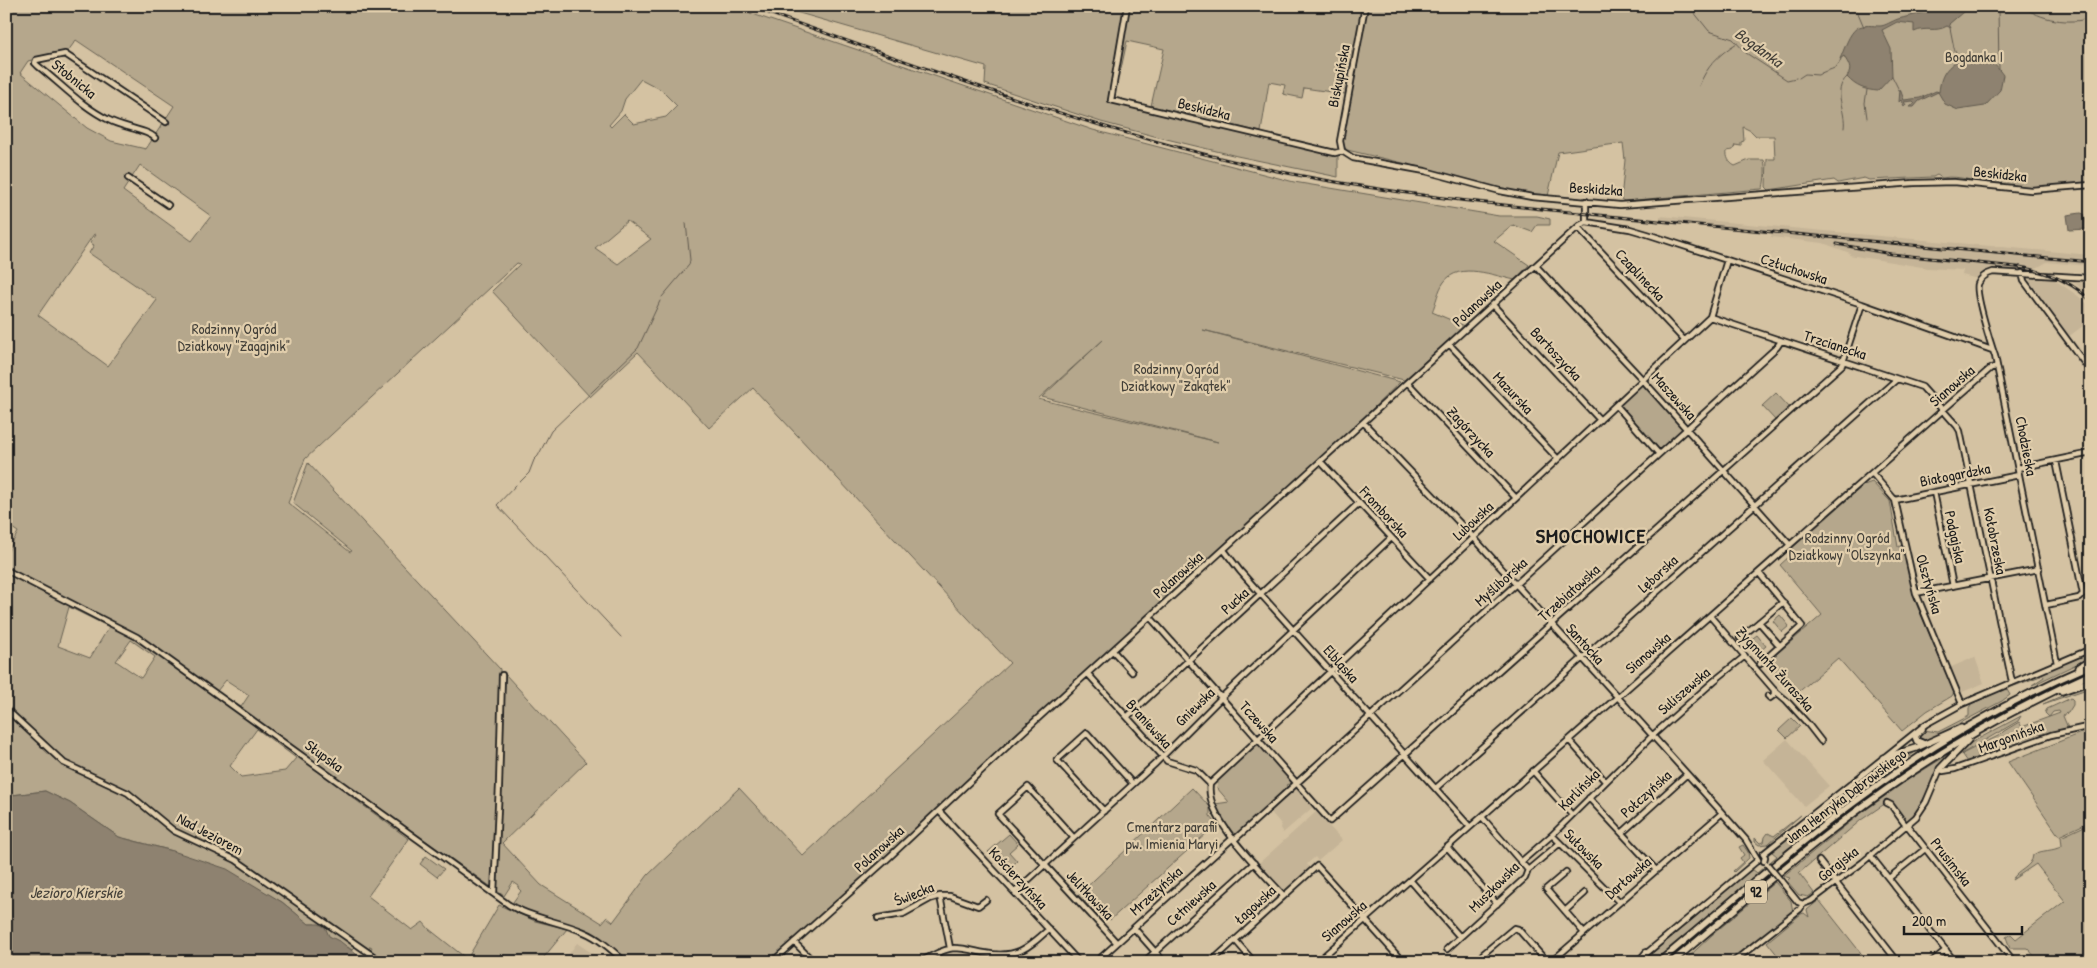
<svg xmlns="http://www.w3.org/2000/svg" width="2097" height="968" font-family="'Patrick Hand',sans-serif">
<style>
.built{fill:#c5b497}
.green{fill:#b5a78c;stroke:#686254;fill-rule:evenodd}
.water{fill:#8e826f;stroke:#60594e}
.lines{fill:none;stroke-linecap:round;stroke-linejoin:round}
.stream{stroke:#60594e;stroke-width:1}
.minor-casing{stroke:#1c1c1c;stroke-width:8}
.major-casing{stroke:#1c1c1c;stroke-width:9}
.minor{stroke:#e0cdab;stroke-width:4.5}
.major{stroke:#e0cdab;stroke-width:5.5}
.rail-casing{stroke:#1c1c1c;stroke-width:3}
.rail{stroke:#e0cdab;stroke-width:1;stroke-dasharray:4;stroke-linecap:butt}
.minor-bridge-casing{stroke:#1c1c1c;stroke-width:8;stroke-linecap:butt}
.minor-bridge{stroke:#e0cdab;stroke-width:4.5}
.labels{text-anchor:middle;stroke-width:4.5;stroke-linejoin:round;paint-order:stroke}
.shield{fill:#e0cdab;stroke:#575147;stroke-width:1}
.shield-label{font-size:14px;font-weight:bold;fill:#1c1c1c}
.park-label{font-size:15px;fill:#423f38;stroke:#e0cdab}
.street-label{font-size:15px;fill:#1c1c1c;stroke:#e0cdab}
.water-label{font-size:16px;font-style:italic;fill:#444039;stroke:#e0cdab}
.district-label{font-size:20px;font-weight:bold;letter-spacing:1px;fill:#1c1c1c;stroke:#e0cdab}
</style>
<rect width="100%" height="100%" fill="#d4c2a2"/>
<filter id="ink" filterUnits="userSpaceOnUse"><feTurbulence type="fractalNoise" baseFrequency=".02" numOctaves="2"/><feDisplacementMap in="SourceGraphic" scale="10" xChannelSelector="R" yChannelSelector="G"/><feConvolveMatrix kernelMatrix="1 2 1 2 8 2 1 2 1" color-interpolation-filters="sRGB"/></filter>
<g filter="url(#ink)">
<!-- built -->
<path class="built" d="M1660,216L2091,255V266L2047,262L2031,271L1992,270L1978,279L1962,275L1963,270L1928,268L1849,255L1850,253L1823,243L1771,237L1772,234L1660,222Z
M2049,276L2078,296L2091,307V320L2068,337L2027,282L2030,279Z
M2068,279L2091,281V296L2073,282Z
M1975,657L1984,683L1960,693L1949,668Z
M1787,739L1829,786L1804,806L1763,760Z
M1295,788L1301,794L1303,792L1313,804V807L1283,833L1280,828L1281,824L1269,810Z
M1316,812L1342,840L1318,861L1315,857L1307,864L1310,868L1284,891L1259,863Z
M577,943L605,962H563Z"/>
<!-- green -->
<path class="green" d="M6,6H729L1093,130L1294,182L1499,216H1537L1550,219V225H1537L1532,232L1513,225L1494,241L1529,265L1515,280C1495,276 1459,261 1444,282C1438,290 1436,303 1432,312L1465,326L1404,380L1203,330L1400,382L1313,466L770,962H685L679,957L673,962H629L587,930L531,913L513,902L521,891L518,888L519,886L513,882L504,896L353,789L349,795L409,839L368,896L412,930L423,922L429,929L467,959L499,905L535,921L567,929L540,962H384L370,951L372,947L370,946L369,951L379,962H377L356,946L352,950L348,947L342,951L315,924H309L282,902L173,851L119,837L70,803L45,791L12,795L6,789V555L18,532L6,524ZM76,40L174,106L146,149L111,141L87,128L20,73L28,61L68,51ZM641,79L660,89L677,106L666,117L634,124L624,114L611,127L609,125L621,111L625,99ZM140,165L211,216L192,241L123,191ZM627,221L651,239L618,264L595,248ZM94,234L96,235L90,243L94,245L89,253L157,300L108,366L38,315ZM517,263L520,264L492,291L590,397L638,352L709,428L753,388L1010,663L803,856L739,788L648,875L613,922L607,917L602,923L541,885L502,843L586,762L505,674L502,748H498L500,669L308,463L293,503L352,551L350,552L288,503L305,459ZM1103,340L1042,397L1218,442L1038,399ZM69,607L109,627L90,658L58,646ZM131,640L155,657L141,678L116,661ZM226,680L249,695L241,707L217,691ZM257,729L296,758L285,771L241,777L230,766Z
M775,6H1363L1345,94L1304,88L1302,98L1283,94L1285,85L1269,82L1261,132L1151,106L1164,49L1127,41L1121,69L1114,70L1108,101L1338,156V177L1237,156L1154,136L1101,122L985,84L986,67Z
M1367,6H2091V183C2060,186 2029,189 1998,186C1979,184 1960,174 1942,178L1937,175L1933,177L1869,180L1864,178L1838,183L1834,180L1769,190L1766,187L1767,159H1775L1774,136H1756L1751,131L1743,127L1744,141L1741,142V146L1735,145L1733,150L1727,151C1726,157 1729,163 1735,166L1749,160H1764C1766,168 1765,179 1763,188L1761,189L1624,201L1621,199L1625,160L1623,143L1558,152L1548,196L1508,191L1429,169L1347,150L1341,143Z
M1641,383H1643L1684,428L1660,450L1656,448L1619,406Z
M1776,393L1790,408L1776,421L1762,406Z
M1872,482L1890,501L1898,547L1902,545L1916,603L1954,692L1952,696L1927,711L1902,731L1838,658L1794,696L1765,664L1822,615L1780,565L1792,554L1790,550L1864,485Z
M1780,615L1789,626L1782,632L1773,621Z
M1757,635L1766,646L1759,652L1749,641Z
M2091,651V657L2037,683L2032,685L2044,677L2043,675L2009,688L2008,687Z
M2091,668V672L1978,728L1823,834L1668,962H1663C1735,902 1806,838 1883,784C1948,738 2018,700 2091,668Z
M2091,683V688L2087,689L2043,704Z
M2004,688H2006L2010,695L2002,701L1934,737L1923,742L1918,738V733L1923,730L1938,732L1969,716V708L1972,702Z
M2071,698L2073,700V705L2068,713L2064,714L2063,716L2068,728L2048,733L1967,762L1962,755L1964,753L2000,735L2004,731L2019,722L2022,727L2060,713L2059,711L2053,712L2049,717L2045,713L2047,709Z
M2021,716L2018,721L1951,760L1965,746Z
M1792,718L1800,726L1787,738L1779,730Z
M2091,729V821L2059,836L2008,762Z
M1259,745L1292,780L1290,786L1288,784L1286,785L1288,788L1237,834H1233L1222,821L1215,804L1229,802L1217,788L1218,782L1217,780L1254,746Z
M1922,747L1831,814L1652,962H1642L1752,869L1757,873L1777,856L1772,852L1870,771L1885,762Z
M1954,751C1932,771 1928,801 1907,822L1891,804L1886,803L1861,820L1799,873L1814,893L1808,897L1799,895L1787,881L1790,878L1783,876L1860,814L1909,779Z
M1192,788L1210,807V816L1217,824L1110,920L1106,916L1101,920L1078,895Z
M1801,815L1768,844L1759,845L1755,842V838L1760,843L1764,842L1765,837L1768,833L1774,836Z
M2091,823V962H2040L2027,948H2010L2006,937L2011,934L2016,939L2065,901L2036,864L2012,880C2017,870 2032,868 2033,855C2042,849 2053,852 2062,846L2061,837Z
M1009,834L1018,844L1009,852L1017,861L1007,871L988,852Z
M1743,845L1748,852L1749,858L1734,872L1733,871L1743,862L1740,858L1744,855L1739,847Z
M426,856L444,869L437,877L420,864Z
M1775,882L1791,901L1793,912L1728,962H1683L1713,934Z
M1819,900L1868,962H1773L1779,957L1767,942L1801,914L1804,913L1809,917L1807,910Z"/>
<!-- water -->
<path class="water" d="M1939,6H1970L1949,24L1951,28L1947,26C1935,33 1927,26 1914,32V24L1897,22L1882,30L1891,49L1892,76L1878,91C1865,90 1856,87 1847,77C1853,68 1848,64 1844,56L1840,59C1844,50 1849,33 1857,28C1864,24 1873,26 1880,26C1885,26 1892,21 1898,19C1913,15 1926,13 1939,6Z
M1967,55C1985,55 1992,60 2003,75L2000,90L1985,106L1958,110L1945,104L1938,92L1919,101L1914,107H1910L1915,103L1913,101L1904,102L1906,105L1904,106L1901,100L1899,102L1900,89L1904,100L1920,98L1936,91L1939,92C1941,71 1949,65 1967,55Z
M2081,213L2084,214L2088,229L2069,230L2067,215Z
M6,789L12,795L45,791L70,803L119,837L173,851L227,869L282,902L309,924H319L325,927L329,936L341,942L366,962H6Z"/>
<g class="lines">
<!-- stream -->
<path class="stream" d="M1689,6L1709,31L1733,39L1746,53L1787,80L1796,78
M1855,6L1864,27
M1998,6L1999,70
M2022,6C2041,20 2068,25 2091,18
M1950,28L1954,48L1959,59
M1892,76L1899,90
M1799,78L1805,74L1818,75C1828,68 1837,72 1841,59
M1699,86C1707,66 1718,55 1737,43
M1867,118L1865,103L1867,90
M1844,128C1847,111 1831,91 1847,77
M662,297L689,265L690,260L686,223
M520,482L529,473L534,460L538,456L551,431L638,348L660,301
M516,485L497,505L621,637"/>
<!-- minor casing -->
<g class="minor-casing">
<path id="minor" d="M1127,6L1111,100L1335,153L1342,151
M155,138C148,130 121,127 109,120C82,107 61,84 38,66L35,63L36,60L65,54L166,122
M1342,151L1353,158L1425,171L1500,191L1532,197L1620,205L1914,183L1954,182L2031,190L2091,185
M1342,151L1340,141L1365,6
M128,178L168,205
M1586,201V222
M1586,222L1630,229L1647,234L1862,304L1992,350
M1578,227L1684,340
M1536,266L1642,379L1790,545
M2022,273L2024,281L2091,372
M1493,305L1600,420
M1710,317L1922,387L1957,426L1960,431L2012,682
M1450,345L1558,459
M1408,383L1516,498
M1616,405L1659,454
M1364,423L1474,538L1716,806L1746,840L1758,860
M1321,462L1430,579
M2018,468L2091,453
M1872,473L1895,500L1916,593L1962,704
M1934,492L1953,586
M1895,500L2019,475
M1224,550L1240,571L1470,827
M6,570L137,637L509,905C533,919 559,921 584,932C599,938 613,951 625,962
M1759,573L1802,626L1760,664
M1916,593L2039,569
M2046,605L2079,598L2083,594L2056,461
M1710,616L1774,690L1786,700L1807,723L1821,741
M1150,617L1330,821L1842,365L1862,304
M1759,622L1780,646
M1740,638L1783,602
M1113,651L1132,672
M2057,663L1995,356C1991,345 1975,294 1978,284C1981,277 1986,274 1993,272L2091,278
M1088,674L1167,761L1196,770L1210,784C1204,818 1262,871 1284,896
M1768,696L1770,698L1774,695V690
M6,709L64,763L128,793L174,831L236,860L382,962
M1127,717L1359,503
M1569,740L1605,781
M1533,771L1572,815
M1210,784L1710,317L1727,260
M1436,788L1897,379
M1589,798L1656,870
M1887,803L1891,805L1904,823
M939,811L1079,962
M1104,811L1057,760L1087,733L1133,784
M1482,817L1528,870
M1907,825L2014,962
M1622,833L1687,774
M1552,835L1619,902
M1074,838L1028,787L998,814L1117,943
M1234,840L1777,347L1781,341
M1447,847L1497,904
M1763,854L1926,724L1962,704L2091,649
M1763,854L1765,857L1764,861
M1870,855L1955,962
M1522,861L1552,835L1652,736L1714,681L1745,656
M1819,861L1898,962
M1566,872L1546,889L1584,933
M1889,878L1925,849
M1410,880L1460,937
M1781,881L1798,902L1803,904
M1015,892L1156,763L1221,698L1391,538
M494,893L499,786L502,675
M940,896L950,948
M1565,911L1585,893
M878,918L903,914L930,899L940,896H950L978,906L986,900
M1134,928L1164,962
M1235,940L1254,962
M794,942L814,962
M1447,949L1525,878L1528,870L1560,843
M772,962L884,862L1013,741L1580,225L1586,222
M918,962C930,958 941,949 954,948C964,948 974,951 984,953C1016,959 1027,949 1049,929
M1096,962L1233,838
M1144,962L1254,863
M1211,962L1317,866L1403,962
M1317,962L1943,410L1991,368L1997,367
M1484,962L1481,957L1483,954L1514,928L1518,929L1547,962
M1551,962L1722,813
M1636,962L1758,860
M1733,962L1800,909L1803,904L1811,901L1863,862L1916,817L1926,802L1940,769L1943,771L1955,769L2051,735L2091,726
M1931,962L1946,950"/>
</g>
<!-- major casing -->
<g class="major-casing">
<path id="major" d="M2078,668L2091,660
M2062,691L2091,681
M1922,729L1915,736L1917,741L1924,744
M1883,758L1916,748L1961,728
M1940,769L1968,740
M1639,962L1646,953
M1659,962C1730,903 1799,841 1874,788C1941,739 2014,698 2091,665
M1672,962C1743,903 1812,842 1887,789C1951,744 2019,706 2091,674"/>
</g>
<!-- minor -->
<use href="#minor" class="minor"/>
<!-- major -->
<use href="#major" class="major"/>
<!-- rail casing -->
<g class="rail-casing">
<path id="rail" d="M748,6C924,67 1099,134 1282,172C1406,197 1532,208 1658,221C1802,235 1946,248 2091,262
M1837,244L1891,254L2026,268
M2020,267C2047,272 2072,281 2091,301"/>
</g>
<!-- rail -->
<use href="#rail" class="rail"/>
<!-- minor-bridge casing -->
<g class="minor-bridge-casing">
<path id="minor-bridge" d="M1767,864L1781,881"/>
</g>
<!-- minor-bridge -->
<use href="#minor-bridge" class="minor-bridge"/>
</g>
</g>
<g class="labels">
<!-- shield labels -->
<rect class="shield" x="1745" y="880.5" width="22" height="23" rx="4"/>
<g class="shield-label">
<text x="1756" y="897">92</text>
</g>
<!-- park labels -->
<g class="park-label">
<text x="1974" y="62">Bogdanka I</text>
<text x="234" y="334">Rodzinny Ogród<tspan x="234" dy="17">Działkowy "Zagajnik"</tspan></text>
<text x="1176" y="374">Rodzinny Ogród<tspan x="1176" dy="17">Działkowy "Zakątek"</tspan></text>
<text x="1847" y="543">Rodzinny Ogród<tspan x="1847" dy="17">Działkowy "Olszynka"</tspan></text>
<text x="1172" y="832">Cmentarz parafii<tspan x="1172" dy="17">pw. Imienia Maryi</tspan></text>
</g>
<!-- street labels -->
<g class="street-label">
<text transform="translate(1339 76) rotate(-79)" y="5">Biskupińska</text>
<text transform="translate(74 79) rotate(39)" y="5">Stobnicka</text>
<text transform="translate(1204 109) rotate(14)" y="5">Beskidzka</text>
<text transform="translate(2000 174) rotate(6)" y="5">Beskidzka</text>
<text transform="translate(1596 189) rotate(4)" y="5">Beskidzka</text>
<text transform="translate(1794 269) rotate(18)" y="5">Człuchowska</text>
<text transform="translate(1640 275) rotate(47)" y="5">Czaplinecka</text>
<text transform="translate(1477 303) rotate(-43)" y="5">Polanowska</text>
<text transform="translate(1835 345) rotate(18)" y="5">Trzcianecka</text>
<text transform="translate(1556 354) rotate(47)" y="5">Bartoszycka</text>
<text transform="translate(1952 386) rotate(-41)" y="5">Sianowska</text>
<text transform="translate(1513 393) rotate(47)" y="5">Mazurska</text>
<text transform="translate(1674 396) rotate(48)" y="5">Maszewska</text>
<text transform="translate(1471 432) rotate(47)" y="5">Zagórzycka</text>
<text transform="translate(2026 446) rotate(79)" y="5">Chodzieska</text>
<text transform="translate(1955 475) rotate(-11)" y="5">Białogardzka</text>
<text transform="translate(1384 512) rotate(47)" y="5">Fromborska</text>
<text transform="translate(1473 521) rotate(-43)" y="5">Lubowska</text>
<text transform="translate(1955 537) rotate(78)" y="5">Podgajska</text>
<text transform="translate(1995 541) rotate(79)" y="5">Kołobrzeska</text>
<text transform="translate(1658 574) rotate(-42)" y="5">Lęborska</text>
<text transform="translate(1178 575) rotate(-42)" y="5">Polanowska</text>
<text transform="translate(1501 582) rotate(-42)" y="5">Myśliborska</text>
<text transform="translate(1929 584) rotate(74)" y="5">Olsztyńska</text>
<text transform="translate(1569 593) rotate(-42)" y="5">Trzebiatowska</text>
<text transform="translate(1235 601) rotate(-42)" y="5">Pucka</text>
<text transform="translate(1585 644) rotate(48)" y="5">Santocka</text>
<text transform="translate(1648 653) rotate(-41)" y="5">Sianowska</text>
<text transform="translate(1341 664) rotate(48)" y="5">Elbląska</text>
<text transform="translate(1775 669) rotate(48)" y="5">Zygmunta Żuraszka</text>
<text transform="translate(1684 691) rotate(-41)" y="5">Suliszewska</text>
<text transform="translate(1195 707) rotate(-44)" y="5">Gniewska</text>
<text transform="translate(1259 722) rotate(48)" y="5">Tczewska</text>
<text transform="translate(1149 724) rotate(48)" y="5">Braniewska</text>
<text transform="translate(2011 737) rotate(-20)" y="5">Margonińska</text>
<text transform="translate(324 756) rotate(36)" y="5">Słupska</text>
<text transform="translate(1579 790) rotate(-45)" y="5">Karlińska</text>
<text transform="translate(1646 794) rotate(-42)" y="5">Połczyńska</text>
<text transform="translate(1846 796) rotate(-37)" y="5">Jana Henryka Dąbrowskiego</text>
<text transform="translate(210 834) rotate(28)" y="5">Nad Jeziorem</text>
<text transform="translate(879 849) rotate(-42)" y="5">Polanowska</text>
<text transform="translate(1584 849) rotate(45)" y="5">Sułowska</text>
<text transform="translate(1951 862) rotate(52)" y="5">Prusimska</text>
<text transform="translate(1838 864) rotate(-38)" y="5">Gorajska</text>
<text transform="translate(1018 878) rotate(47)" y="5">Kościerzyńska</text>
<text transform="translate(1628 878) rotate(-41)" y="5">Darłowska</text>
<text transform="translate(1494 887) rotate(-45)" y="5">Muszkowska</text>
<text transform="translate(1156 891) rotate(-42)" y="5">Mrzeżyńska</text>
<text transform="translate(914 894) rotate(-22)" y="5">Świecka</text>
<text transform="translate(1090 895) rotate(47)" y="5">Jelitkowska</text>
<text transform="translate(1191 903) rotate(-42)" y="5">Cetniewska</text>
<text transform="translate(1255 905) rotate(-42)" y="5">Łagowska</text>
<text transform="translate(1344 921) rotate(-41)" y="5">Sianowska</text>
</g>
<!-- water labels -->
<g class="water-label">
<text transform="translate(1759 47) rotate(36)" y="6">Bogdanka</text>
<text x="76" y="898">Jezioro Kierskie</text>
</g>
<!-- district labels -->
<g class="district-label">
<text x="1591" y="543">SMOCHOWICE</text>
</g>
</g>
<!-- margin -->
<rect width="2097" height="968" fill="none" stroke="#e0cdab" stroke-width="25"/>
<rect x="12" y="12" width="2072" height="943" fill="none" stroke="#1c1c1c" stroke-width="2" filter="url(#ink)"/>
<!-- scale -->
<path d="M1904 926v8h118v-8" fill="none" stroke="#1c1c1c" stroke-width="2.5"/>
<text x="1912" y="926" font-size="15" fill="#1c1c1c" stroke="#e0cdab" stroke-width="4" paint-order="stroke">200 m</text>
</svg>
